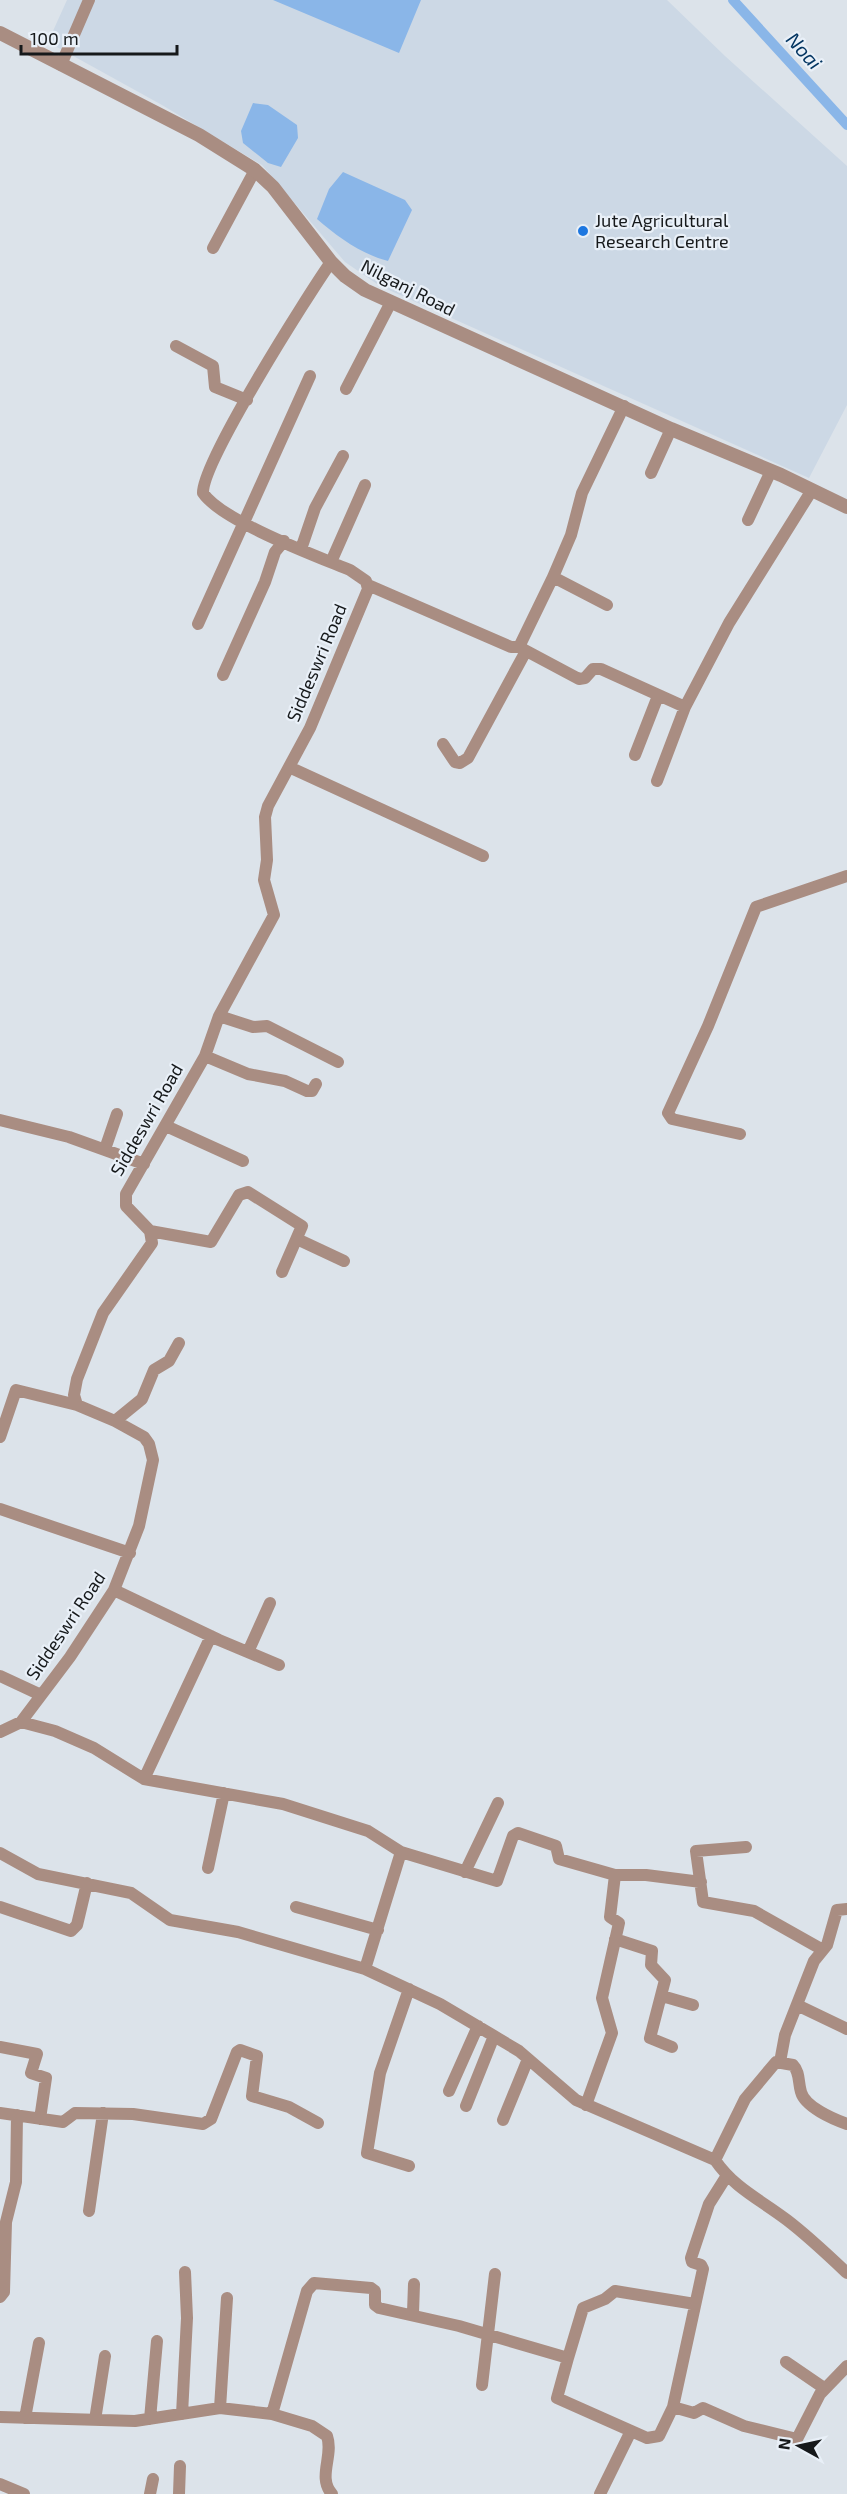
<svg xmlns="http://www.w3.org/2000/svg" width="847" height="2494" font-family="'Exo 2',sans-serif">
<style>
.built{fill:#ccd8e5}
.water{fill:#8ab6e8}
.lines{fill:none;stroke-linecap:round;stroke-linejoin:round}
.canal{stroke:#8ab6e8;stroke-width:10}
.minor{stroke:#a98d82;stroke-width:12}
.tertiary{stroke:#a98d82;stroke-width:14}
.poi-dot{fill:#1d77e0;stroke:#e9f0f8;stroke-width:2}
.labels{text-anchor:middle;stroke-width:4.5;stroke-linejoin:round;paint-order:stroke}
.poi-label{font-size:18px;fill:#16191b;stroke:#e9f0f8;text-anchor:start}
.street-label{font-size:18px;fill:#16191b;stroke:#e9f0f8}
.water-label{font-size:20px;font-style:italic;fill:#043662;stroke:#e9f0f8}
</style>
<rect width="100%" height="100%" fill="#dce3ea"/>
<!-- built -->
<path class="built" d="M67,0H667L725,56L847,166V405L809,478L380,286L345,262L262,165L162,105L48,42Z"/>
<!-- water -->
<path class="water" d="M273,0H421L399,53Z
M253,103L268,105L297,125L298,138L281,167L268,163L243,143L241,131Z
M343,172L405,200L412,210L388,261C361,254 338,237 317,219L329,189Z"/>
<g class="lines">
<!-- canal -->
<path class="canal" d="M733,0L847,125"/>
<!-- minor -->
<path class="minor" d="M61,65L89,0
M213,248L255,170
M176,346L213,366L215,387L247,400
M346,389L390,304
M651,473L671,429
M748,520L771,471
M301,549L315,508L343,456
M331,562L365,485
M553,577L607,605
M368,585L511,647H519L553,577L571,535L582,493L624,406
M198,624L310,376
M519,647L579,679L585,678L593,669H601L685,707L729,623L812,490
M223,675L265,582L275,552L284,541
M443,744L455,762L460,763L468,758L526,651
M635,755L658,696
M289,767L483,856
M657,781L685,707
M219,1016L253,1027L267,1026L338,1062
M205,1056L248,1074L285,1081L307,1091H312L316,1084
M0,1120L69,1137L144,1164
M166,1126L243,1161
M740,1134L672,1119L668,1113L708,1026L756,907L847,876
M105,1149L117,1114
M150,1231L211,1242L239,1195L248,1192L302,1226L282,1272
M297,1239L344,1261
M115,1421L142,1399L154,1370L169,1361L179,1343
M0,1437L16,1390L77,1405
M0,1509L130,1553
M114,1590L219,1640L279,1665
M248,1652L270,1603
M0,1676L41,1695
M21,1722L55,1731L94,1748L144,1779L283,1804L368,1831L401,1852L365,1969L440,2004L494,2036L519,2051L576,2100L715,2160C734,2188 761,2200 787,2220C808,2236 828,2255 847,2273
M0,1732L21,1722L70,1657L114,1590L139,1526L153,1460L149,1444L144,1437L115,1421L77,1405L74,1395L77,1379L103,1313L152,1243L150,1231L126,1206V1194L205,1056L219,1016L274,915L264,880L267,860L265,817L268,806L310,728L368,589L366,581L350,570C316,556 222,521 203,493C202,462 308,295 331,262
M144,1779L211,1636
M746,1847L696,1851L703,1902L754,1911L823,1950
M401,1852L497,1881L513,1836L518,1833L556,1846L559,1859L615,1875L610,1917L619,1923L602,1998L612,2033L586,2105
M0,1853L38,1874L131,1893L170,1920L238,1932L365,1969
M208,1868L224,1793
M465,1872L498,1803
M615,1875H646L701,1882
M0,1907L71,1931L77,1925L87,1883
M296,1907L378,1930
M615,1939L652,1951L651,1965L665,1980L650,2038L672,2047
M662,1996L693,2005
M797,2005L847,2029
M0,2047L37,2054L31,2073L46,2078L40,2119
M780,2062L785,2035L814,1961L827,1945L837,1910L847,1909
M449,2091L478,2026
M466,2106L494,2036
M0,2113L63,2122L75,2113L133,2114L203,2124L211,2119L237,2052L240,2050L257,2056L252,2096L289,2107L318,2123
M503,2120L528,2059
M715,2160L745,2099L776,2062L793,2065C800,2072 798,2082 801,2092C805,2107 833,2119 847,2124
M409,2166L367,2153L380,2073L409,1989
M89,2211L103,2113
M0,2297L4,2292L6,2222L16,2182L17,2115
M413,2313L414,2284
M568,2358L583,2308L605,2299L615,2291L695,2304
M786,2362L824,2388
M482,2385L495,2274
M673,2407L703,2269L701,2265L692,2262L691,2258L709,2204L726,2177
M220,2408L227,2298
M182,2414L187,2318L185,2272
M272,2414L307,2291L314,2283L371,2288L375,2291V2305L379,2308L459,2326L568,2358L557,2398L647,2438L659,2436L673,2407L694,2413L703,2408L744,2426L797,2439L820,2394L847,2366
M0,2417L135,2421L220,2408L272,2414L312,2426L327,2436C334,2456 317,2477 332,2494
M25,2418L39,2343
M150,2419L157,2341
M95,2420L105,2356
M0,2484L24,2494
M150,2494L153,2479
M179,2494L180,2466
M600,2494L631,2431"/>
<!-- tertiary -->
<path class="tertiary" d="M0,33L199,135L255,170L273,187L331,262L345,276L365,290L671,429L781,475L847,507"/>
</g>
<!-- markers -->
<circle class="poi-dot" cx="583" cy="231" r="6"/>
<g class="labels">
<!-- poi labels -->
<g class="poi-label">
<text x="595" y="227">Jute Agricultural<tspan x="595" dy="21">Research Centre</tspan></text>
</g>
<!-- street labels -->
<g class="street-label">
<text transform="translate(408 288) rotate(27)" y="6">Nilganj Road</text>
<text transform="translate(317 663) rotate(-67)" y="6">Siddeswri Road</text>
<text transform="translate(147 1120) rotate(-60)" y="6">Siddeswri Road</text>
<text transform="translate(66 1626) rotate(-56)" y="6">Siddeswri Road</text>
</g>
<!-- water labels -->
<g class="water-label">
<text transform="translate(804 51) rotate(48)" y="7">Noai</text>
</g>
</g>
<!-- north arrow -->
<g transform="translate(799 2446) rotate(278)" stroke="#e9f0f8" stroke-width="4.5" paint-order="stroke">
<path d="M0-4.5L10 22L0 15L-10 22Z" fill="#16191b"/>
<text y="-9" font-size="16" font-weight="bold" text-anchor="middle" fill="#16191b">N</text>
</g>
<!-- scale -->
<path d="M21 45v9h156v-9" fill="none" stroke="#16191b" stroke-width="3"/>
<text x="30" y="45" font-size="18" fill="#16191b" stroke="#e9f0f8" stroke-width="4.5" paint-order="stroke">100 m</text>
</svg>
